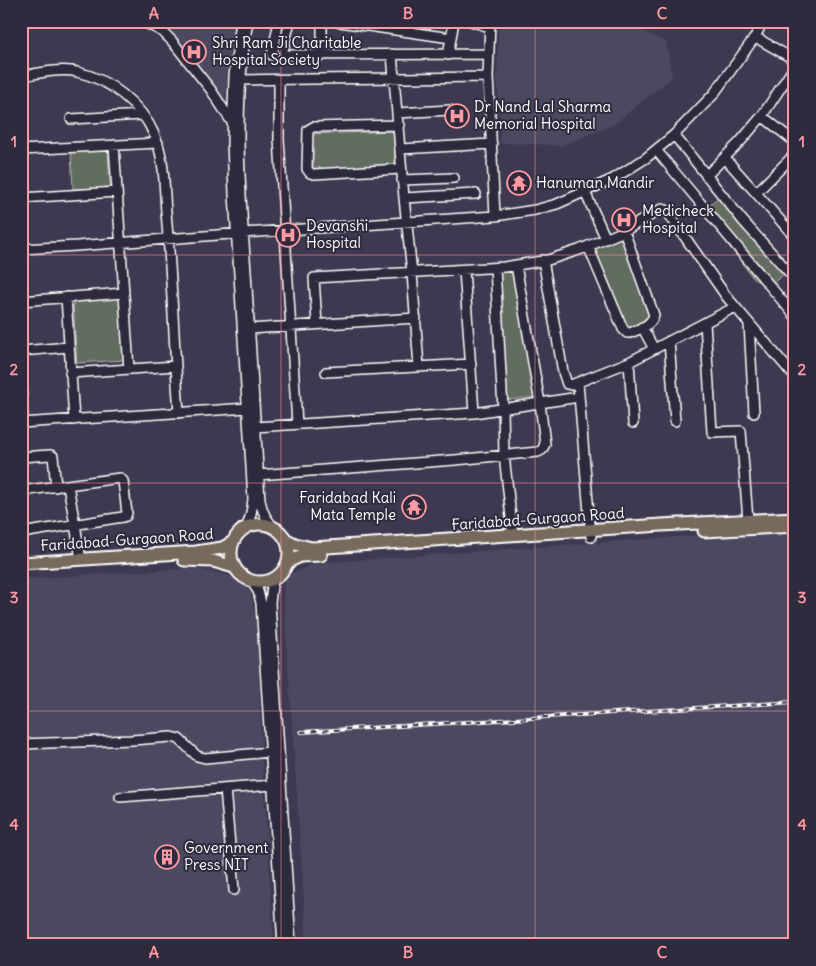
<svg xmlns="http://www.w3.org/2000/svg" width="816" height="966" font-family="Delius,sans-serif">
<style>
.built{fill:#4c4860}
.green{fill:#636c60;stroke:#b1b6b0}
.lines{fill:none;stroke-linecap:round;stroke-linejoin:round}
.minor-casing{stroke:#fff;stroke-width:12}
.major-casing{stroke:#fff;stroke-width:15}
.minor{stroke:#2f2a3d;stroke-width:9}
.major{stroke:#77695c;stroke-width:11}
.rail-casing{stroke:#fff;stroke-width:4}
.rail{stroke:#2f2a3d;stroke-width:2;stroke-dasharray:5.5;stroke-linecap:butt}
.grid{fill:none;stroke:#ff9aa2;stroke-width:1;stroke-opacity:0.55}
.labels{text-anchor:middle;stroke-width:4;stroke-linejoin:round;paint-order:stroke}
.poi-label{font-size:15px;fill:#fff;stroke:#2f2a3d;text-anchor:start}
.street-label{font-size:15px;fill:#fff;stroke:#2f2a3d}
.neatline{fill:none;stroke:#ff9aa2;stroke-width:2}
.grid-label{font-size:16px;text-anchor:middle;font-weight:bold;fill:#ff9aa2}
</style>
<rect width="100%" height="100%" fill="#3e3950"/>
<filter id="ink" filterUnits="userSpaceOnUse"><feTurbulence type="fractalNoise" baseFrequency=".02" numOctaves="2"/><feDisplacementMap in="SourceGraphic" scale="10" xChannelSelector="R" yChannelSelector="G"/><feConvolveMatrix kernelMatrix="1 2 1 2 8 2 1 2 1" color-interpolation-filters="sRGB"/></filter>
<g filter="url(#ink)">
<!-- built -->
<path class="built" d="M147,21H235L228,68L225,106L203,75Z
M499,21H621L666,42L672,77L613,125L561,146L536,144L500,143V107L497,80Z
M788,529L795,530V945H307L283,589L286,576L316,563Z
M194,568L235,577L250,591L257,623L262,758L274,945H21V579Z"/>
<!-- green -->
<path class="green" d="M394,131L395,164L313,169L312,134Z
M108,150L110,188L73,189L71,152Z
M719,197L784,274L768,287L754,279L702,210Z
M623,235L652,317L628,328L594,248Z
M514,271L535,397L507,400L498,273Z
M120,297L124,360L77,363L73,300Z"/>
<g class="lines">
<!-- minor casing -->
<g class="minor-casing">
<path id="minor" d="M142,21L163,32L172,41L211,90L233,124
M241,21L234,76L232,142L234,194L253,499C252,510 251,518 246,528
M248,21C233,104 240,188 246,272C251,348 255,424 260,500C262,513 267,520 276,530
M290,21L283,50L284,54L287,55L489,54
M333,21L451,38
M471,21L489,27
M490,21L488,77L495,216
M755,37L795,60
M392,54L404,198L412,273L419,367
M272,55L279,21
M448,55L454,21
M322,56V26L324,21
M21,77C35,73 63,68 77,72C109,79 141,104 154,134C165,158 164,187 166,212C172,279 174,346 179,413
M236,80L488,77
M279,80V139L297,424
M397,113L450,110
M762,116L795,142
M71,119L143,115
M399,125L313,127L308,130L307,169L310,173L314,174L401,169
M674,135L743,221L795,279
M114,145L129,369
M400,149L492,144
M21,150L158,143
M656,150L795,316
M725,158L795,237
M706,176L740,142L762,116L795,66
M402,180L454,178
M585,192L606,239
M756,193L795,154
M21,198L117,192
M404,198L476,194
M588,246L623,329L627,333H630C639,329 651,326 654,315L624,231
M21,249L77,246L243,233L495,216L535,210L557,204L613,179L646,158L674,135L713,95L755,37L763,21
M543,260L563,372L567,384L571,385L629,362L735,307
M495,268L503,409L504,455L513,535
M464,270L474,413
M66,297L74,420
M21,301L124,293
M705,323L712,432L741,431L748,520
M317,324L314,278L504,267L548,260L579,250L624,231L658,211L662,209L666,210L726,296L795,377
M749,324L754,413
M642,327L654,349
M249,329L416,318
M669,341L675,421
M21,351L69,347
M629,362L633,423
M326,372L471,364
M70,373L176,366
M21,379L23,423
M578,383L591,537
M21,423L248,408
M255,427L474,413L579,397
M21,457L50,455L53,456L56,487
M258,475L455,460L538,452L542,450L545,444L540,403L516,265
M68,485L81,559
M21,491L120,478L123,481L127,513L126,516L123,517L21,533
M274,578L272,586L270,603L291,945
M251,581L258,591L261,603L283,945
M21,744L132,740L171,737L179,739L197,756L205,758L271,752
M225,789L234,890
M120,797L273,785"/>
</g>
<!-- major casing -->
<g class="major-casing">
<path id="major" d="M231 553a29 29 0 1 1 58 0a29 29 0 1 1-58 0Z
M704,531L795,526
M285,539L295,544L312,548L661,525L795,518
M184,560L213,561L234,567
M288,562L300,556L321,555
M21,563L196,552L222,548L233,542"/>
</g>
<!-- minor -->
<use href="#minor" class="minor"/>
<!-- major -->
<use href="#major" class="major"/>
<!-- rail casing -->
<g class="rail-casing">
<path id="rail" d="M301,732L795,702"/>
</g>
<!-- rail -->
<use href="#rail" class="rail"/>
</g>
</g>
<!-- grid -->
<path class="grid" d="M281,21V945M535,21V945M21,255H795M21,483H795M21,711H795"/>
<!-- icons -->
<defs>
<g id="hospital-ring" transform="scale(1.25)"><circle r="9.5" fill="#2f2a3d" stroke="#ff9aa2" stroke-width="1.5"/><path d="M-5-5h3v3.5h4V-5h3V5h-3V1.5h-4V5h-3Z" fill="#ff9aa2"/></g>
<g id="temple-ring" transform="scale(1.25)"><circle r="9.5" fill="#2f2a3d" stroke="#ff9aa2" stroke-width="1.5"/><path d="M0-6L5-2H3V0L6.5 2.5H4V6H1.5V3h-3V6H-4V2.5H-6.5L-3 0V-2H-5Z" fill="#ff9aa2"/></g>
<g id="building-ring" transform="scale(1.25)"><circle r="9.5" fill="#2f2a3d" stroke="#ff9aa2" stroke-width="1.5"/><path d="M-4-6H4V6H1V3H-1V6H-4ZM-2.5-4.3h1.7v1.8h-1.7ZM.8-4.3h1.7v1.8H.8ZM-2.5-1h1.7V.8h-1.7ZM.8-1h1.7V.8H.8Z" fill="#ff9aa2"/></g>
</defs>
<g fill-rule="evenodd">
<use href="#hospital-ring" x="194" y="52"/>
<use href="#hospital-ring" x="457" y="116"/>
<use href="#temple-ring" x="519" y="183"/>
<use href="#hospital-ring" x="624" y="220"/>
<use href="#hospital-ring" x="288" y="235"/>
<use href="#temple-ring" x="414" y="507"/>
<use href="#building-ring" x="167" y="857"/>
</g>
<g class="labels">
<!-- poi labels -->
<g class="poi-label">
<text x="212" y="48">Shri Ram Ji Charitable<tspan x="212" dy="17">Hospital Society</tspan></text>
<text x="474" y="112">Dr Nand Lal Sharma<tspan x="474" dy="17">Memorial Hospital</tspan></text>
<text x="536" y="188">Hanuman Mandir</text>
<text x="642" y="216">Medicheck<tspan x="642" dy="17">Hospital</tspan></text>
<text x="306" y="231">Devanshi<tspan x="306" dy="17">Hospital</tspan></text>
<text x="396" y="503" text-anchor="end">Faridabad Kali<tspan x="396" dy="17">Mata Temple</tspan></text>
<text x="184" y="853">Government<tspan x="184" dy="17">Press NIT</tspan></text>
</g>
<!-- street labels -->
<g class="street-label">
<text transform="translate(538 519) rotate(-4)" y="5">Faridabad-Gurgaon Road</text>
<text transform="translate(127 540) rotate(-4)" y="5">Faridabad-Gurgaon Road</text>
</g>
</g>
<!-- margin -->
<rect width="816" height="966" fill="none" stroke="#2f2a3d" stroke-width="55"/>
<rect x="28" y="28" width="760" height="910" class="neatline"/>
<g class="grid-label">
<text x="154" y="19">A</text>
<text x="408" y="19">B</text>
<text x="662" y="19">C</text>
<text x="14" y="147">1</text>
<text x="802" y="147">1</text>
<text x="14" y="375">2</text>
<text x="802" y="375">2</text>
<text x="14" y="603">3</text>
<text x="802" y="603">3</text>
<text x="14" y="830">4</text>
<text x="802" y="830">4</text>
<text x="154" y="958">A</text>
<text x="408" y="958">B</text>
<text x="662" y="958">C</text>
</g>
</svg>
